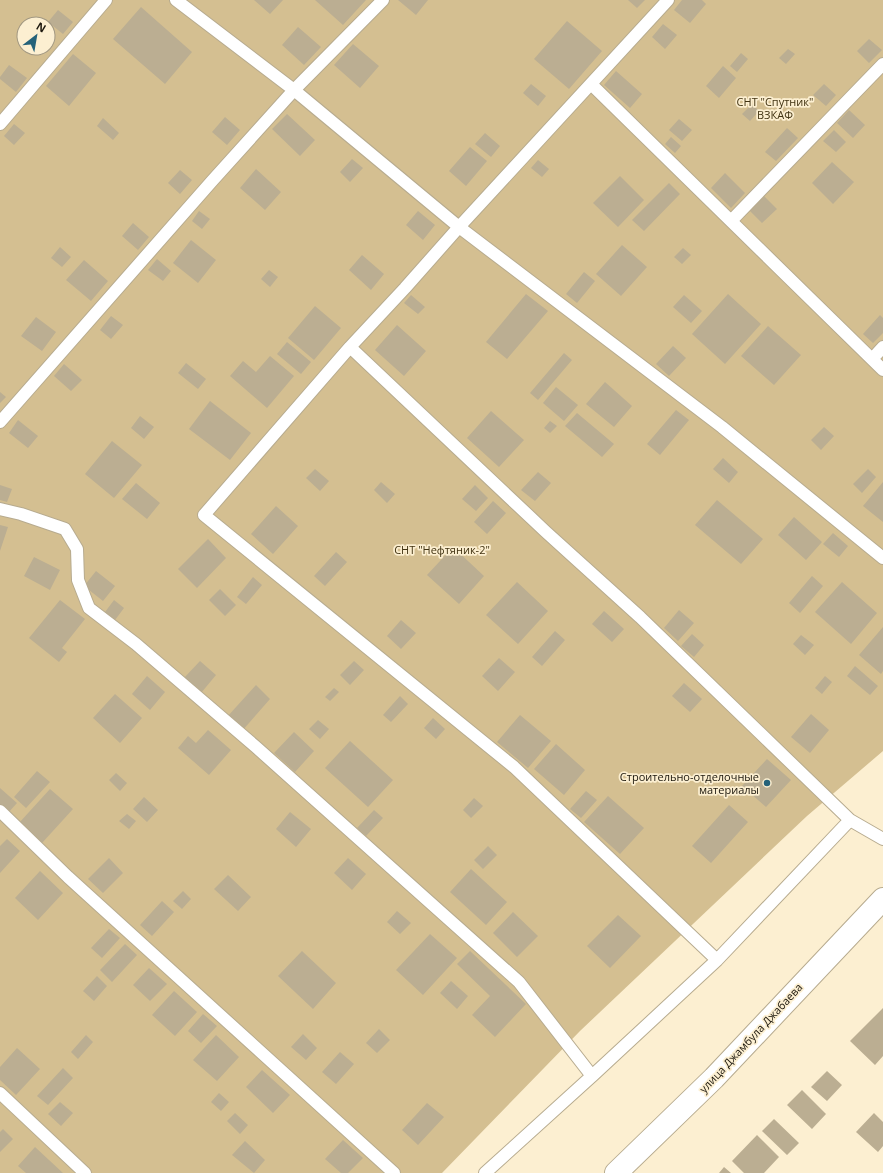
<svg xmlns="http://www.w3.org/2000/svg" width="883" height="1173" font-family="'Open Sans',sans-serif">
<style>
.green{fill:#d4bf91;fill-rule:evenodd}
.building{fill:#bbae92}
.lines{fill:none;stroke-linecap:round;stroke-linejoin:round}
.lane-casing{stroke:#b7ab8f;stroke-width:14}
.secondary-casing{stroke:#b7ab8f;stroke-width:24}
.lane{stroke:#fff;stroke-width:12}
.secondary{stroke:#fff;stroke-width:22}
.poi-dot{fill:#256279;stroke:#fcefd1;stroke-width:1.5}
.labels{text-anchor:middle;stroke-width:3.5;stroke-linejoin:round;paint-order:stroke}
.park-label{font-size:11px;fill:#403211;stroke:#fcefd1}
.poi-label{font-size:11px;fill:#1b160c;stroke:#fcefd1;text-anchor:end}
.street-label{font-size:11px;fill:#1b160c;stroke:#fcefd1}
</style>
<rect width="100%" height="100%" fill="#fcefd1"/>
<!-- green -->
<path class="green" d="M0,0H883V751L807,816L580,1031L442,1173H0ZM24,24H48V48H24Z"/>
<!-- building -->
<path class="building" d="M254,0H283L270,14Z
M315,0H366L343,25Z
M398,0H428L416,15Z
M628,0H645L637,8Z
M682,0H702L706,4L690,23L674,10Z
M141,7L192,52L165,84L113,39Z
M58,10L73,22L63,34L48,22Z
M567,21L602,51L569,89L534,59Z
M663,24L677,35L665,49L652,37Z
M298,27L321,47L304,65L282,45Z
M869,39L882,50L869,63L857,51Z
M353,44L379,66L360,88L334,65Z
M788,49L795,54L786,64L779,58Z
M741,53L748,59L737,72L730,66Z
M73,54L96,73L69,106L46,86Z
M9,65L27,78L16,92L0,79V77Z
M723,66L736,78L719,98L706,86Z
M616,71L642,94L630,108L604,85Z
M531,84L546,96L538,106L523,93Z
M824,84L836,95L826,106L813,95Z
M752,104L759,111L750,121L742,114Z
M849,110L865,125L853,138L837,123Z
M287,114L315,140L300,156L272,129Z
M225,117L240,130L227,145L212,132Z
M103,118L119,133L113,140L97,126Z
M679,119L692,130L682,141L669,130Z
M14,124L25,133L14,145L4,136Z
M787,128L798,138L776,161L765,152Z
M834,130L846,142L836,152L823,141Z
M485,133L500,146L491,157L475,144Z
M671,137L681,146L675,153L665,144Z
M470,147L487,161L466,186L449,171Z
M352,159L363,168L350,182L340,172Z
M538,160L549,169L542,177L531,168Z
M832,162L854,182L833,204L812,183Z
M256,169L281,192L265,210L240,188Z
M180,170L192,180L180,194L168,183Z
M725,173L745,193L731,208L711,188Z
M620,176L644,200L618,227L593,203Z
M669,183L680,194L644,231L632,220Z
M764,196L777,209L762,223L749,210Z
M199,211L210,219L202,229L192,221Z
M418,211L435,225L423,240L406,225Z
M133,223L149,237L138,250L122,236Z
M191,240L216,260L198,283L173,263Z
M622,245L647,267L621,296L596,274Z
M60,247L71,257L62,267L51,258Z
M683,248L691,255L682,264L674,257Z
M362,255L384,274L371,290L349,270Z
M157,259L171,271L163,281L148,270Z
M84,260L108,281L91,301L66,280Z
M269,270L278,277L270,287L261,279Z
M584,272L595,281L577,303L566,294Z
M526,294L548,311L507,359L486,342Z
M728,294L761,324L725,364L692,334Z
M411,295L425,307L418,314L404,303Z
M684,295L702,311L691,323L673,307Z
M315,306L341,328L314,360L288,338Z
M880,315L883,318V333L873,343L863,334Z
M111,316L123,325L111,339L100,330Z
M36,317L56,332L42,351L21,336Z
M397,325L426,351L404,376L375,350Z
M768,326L801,355L774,385L741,356Z
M287,342L311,362L301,374L277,354Z
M673,346L686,358L669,376L656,364Z
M564,353L572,360L538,400L530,393Z
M270,356L294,376L267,408L230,376L243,361L256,372Z
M186,363L206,379L198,389L178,373Z
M64,364L82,380L71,391L54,376Z
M605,382L632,406L614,427L586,404Z
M556,387L578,405L564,421L543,403Z
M0,392L6,397L0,403Z
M210,401L251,433L230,460L189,429Z
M676,410L689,420L660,455L647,444Z
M491,411L524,440L499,467L467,438Z
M577,413L614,444L602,457L565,426Z
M140,416L154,427L144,439L131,428Z
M18,420L38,436L28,448L9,433Z
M550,421L557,426L550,433L544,428Z
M824,427L834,436L821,450L811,440Z
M112,441L142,465L114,498L85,474Z
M723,458L738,472L729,483L713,469Z
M315,469L329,481L320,491L306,478Z
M868,469L876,477L862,493L853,484Z
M538,472L551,483L535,501L521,490Z
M381,482L395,494L387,503L374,490Z
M883,482V522L863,506Z
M136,483L160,503L147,519L122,499Z
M0,485L12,489L7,502L0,500Z
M475,485L488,498L476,511L462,499Z
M717,500L763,539L741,564L695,525Z
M493,501L506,513L487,534L474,522Z
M276,506L298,526L273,554L251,534Z
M794,517L822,542L806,560L778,535Z
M0,525L8,527L0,551Z
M833,533L848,546L839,557L823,544Z
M208,539L226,558L197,588L178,569Z
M453,547L484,576L459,604L427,575Z
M336,552L347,562L325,586L314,576Z
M34,557L60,570L50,590L24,576Z
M96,571L115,586L103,601L84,586Z
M812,576L823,586L800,613L789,603Z
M253,577L262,585L246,604L237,597Z
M517,582L548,611L518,644L486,615Z
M842,582L877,613L851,644L815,612Z
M220,589L236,605L225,616L209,600Z
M60,600L85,619L62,648L67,652L59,662L29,638Z
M114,600L124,608L115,620L105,612Z
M679,610L694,623L678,641L664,628Z
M604,611L624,629L612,642L592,624Z
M401,620L416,633L401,649L387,636Z
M883,627V671L881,674L859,655Z
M555,631L565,640L542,666L532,657Z
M692,634L704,645L694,657L681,646Z
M801,635L814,645L805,655L793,644Z
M499,658L515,672L498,691L482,676Z
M200,661L216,675L201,693L184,678Z
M354,661L364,670L350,685L340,675Z
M855,666L878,686L870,695L847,676Z
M147,676L165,692L150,710L132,694Z
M825,676L832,682L822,694L815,688Z
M684,683L702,699L690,712L672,696Z
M256,685L270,699L242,731L227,717Z
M334,688L339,692L330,701L325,697Z
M115,694L142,718L120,743L93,718Z
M400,696L408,704L391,722L383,715Z
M811,714L829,730L810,753L791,737Z
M520,715L551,741L528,768L497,742Z
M433,718L445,729L436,739L424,728Z
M318,720L329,729L320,739L309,729Z
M208,730L231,750L209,775L178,748L188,736L196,743Z
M294,732L314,751L295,772L274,753Z
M350,741L393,780L368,807L325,768Z
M556,744L585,770L564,795L534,769Z
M767,759L791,780L766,807L742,786Z
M37,771L50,782L26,808L14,797Z
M116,773L127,783L120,791L109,780Z
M0,788L17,803L8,813L0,806Z
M50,789L73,809L42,843L19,823Z
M586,791L597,800L581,818L570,809Z
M608,796L644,828L620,854L584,822Z
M144,797L158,810L147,822L133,809Z
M474,798L483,806L471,818L463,810Z
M729,805L748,822L711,863L692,846Z
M374,810L383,818L366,836L357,828Z
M290,812L311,829L296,847L276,829Z
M127,814L136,821L129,829L119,821Z
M7,839L20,851L0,873V846Z
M488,846L497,855L483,869L474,860Z
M109,858L123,873L103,893L88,879Z
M348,858L366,874L352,890L334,873Z
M471,869L507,902L486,925L450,892Z
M40,871L63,893L38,920L15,898Z
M228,875L251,897L238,911L214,889Z
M183,891L191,899L182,909L173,901Z
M162,901L174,912L152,936L140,925Z
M397,911L411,923L400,934L387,922Z
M513,912L538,936L517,957L493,933Z
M618,915L641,936L610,968L587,946Z
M109,929L120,938L102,958L91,948Z
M430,934L457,958L423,995L396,970Z
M125,944L137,955L112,982L100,970Z
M302,951L336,983L313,1009L278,976Z
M470,951L526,1004L495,1037L472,1015L490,996L457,964Z
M149,968L167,984L150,1001L133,985Z
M97,976L107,986L94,1001L83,991Z
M451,981L468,996L457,1009L440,993Z
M174,991L197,1012L175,1036L152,1015Z
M883,1008V1056L875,1065L850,1041Z
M203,1014L217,1026L201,1043L188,1031Z
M379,1029L390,1040L377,1053L366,1043Z
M303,1034L317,1048L306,1060L291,1047Z
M86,1035L93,1042L78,1059L71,1052Z
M216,1035L239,1057L217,1081L193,1060Z
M17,1048L40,1069L16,1095L0,1080V1067Z
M340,1052L354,1064L336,1084L322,1072Z
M63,1068L73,1078L48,1105L37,1096Z
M262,1070L290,1095L273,1113L246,1087Z
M827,1071L842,1085L827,1101L811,1087Z
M802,1090L826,1114L812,1129L787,1105Z
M219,1093L229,1102L221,1111L211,1102Z
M60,1102L73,1113L61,1126L48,1114Z
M427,1103L444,1117L418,1145L402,1130Z
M235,1113L248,1125L240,1134L227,1121Z
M874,1113L883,1122V1146L878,1152L856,1132Z
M774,1119L799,1143L787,1155L762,1131Z
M3,1129L13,1139L0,1152V1132Z
M757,1135L779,1157L764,1173H744L732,1161Z
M343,1140L363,1158L348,1173H341L325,1159Z
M245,1141L265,1160L254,1173L232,1155Z
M35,1147L63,1173H26L18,1166Z
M724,1167L731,1173H719Z"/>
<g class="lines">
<!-- lane casing -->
<g class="lane-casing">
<path id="lane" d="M176,0L294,90L459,227L722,427L883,558
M668,0L459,227L405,288L350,347L204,515L514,767L717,960
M591,84L883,370
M0,124L106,0
M731,221L883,64
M350,347L546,532L640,617L850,820L883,839
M872,359L883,347
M0,422L212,181L294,90L383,0
M0,509L21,514L65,529L77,549L78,580L89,608L136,644L256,747L519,982L592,1076L717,960L850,820
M0,811L68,877L394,1173
M0,1093L85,1173
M485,1173L592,1076"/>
</g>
<!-- secondary casing -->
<g class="secondary-casing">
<path id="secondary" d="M616,1173L714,1078L883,899"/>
</g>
<!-- lane -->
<use href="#lane" class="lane"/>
<!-- secondary -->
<use href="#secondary" class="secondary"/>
</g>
<!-- markers -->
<circle class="poi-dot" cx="767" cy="783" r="4"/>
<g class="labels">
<!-- park labels -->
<g class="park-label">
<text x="775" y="106">СНТ "Спутник"<tspan x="775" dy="13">ВЗКАФ</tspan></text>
<text x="442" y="554">СНТ "Нефтяник-2"</text>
</g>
<!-- poi labels -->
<g class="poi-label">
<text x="759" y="781">Строительно-отделочные<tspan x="759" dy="13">материалы</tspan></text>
</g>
<!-- street labels -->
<g class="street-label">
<text transform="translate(751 1038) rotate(-47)" y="4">улица Джамбула Джабаева</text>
</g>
</g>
<!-- north arrow -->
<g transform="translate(36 36) rotate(31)"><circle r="19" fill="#fcefd1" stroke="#a29882"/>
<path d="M0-3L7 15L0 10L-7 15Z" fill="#256279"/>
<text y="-6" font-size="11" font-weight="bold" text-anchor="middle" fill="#1b160c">N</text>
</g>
</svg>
